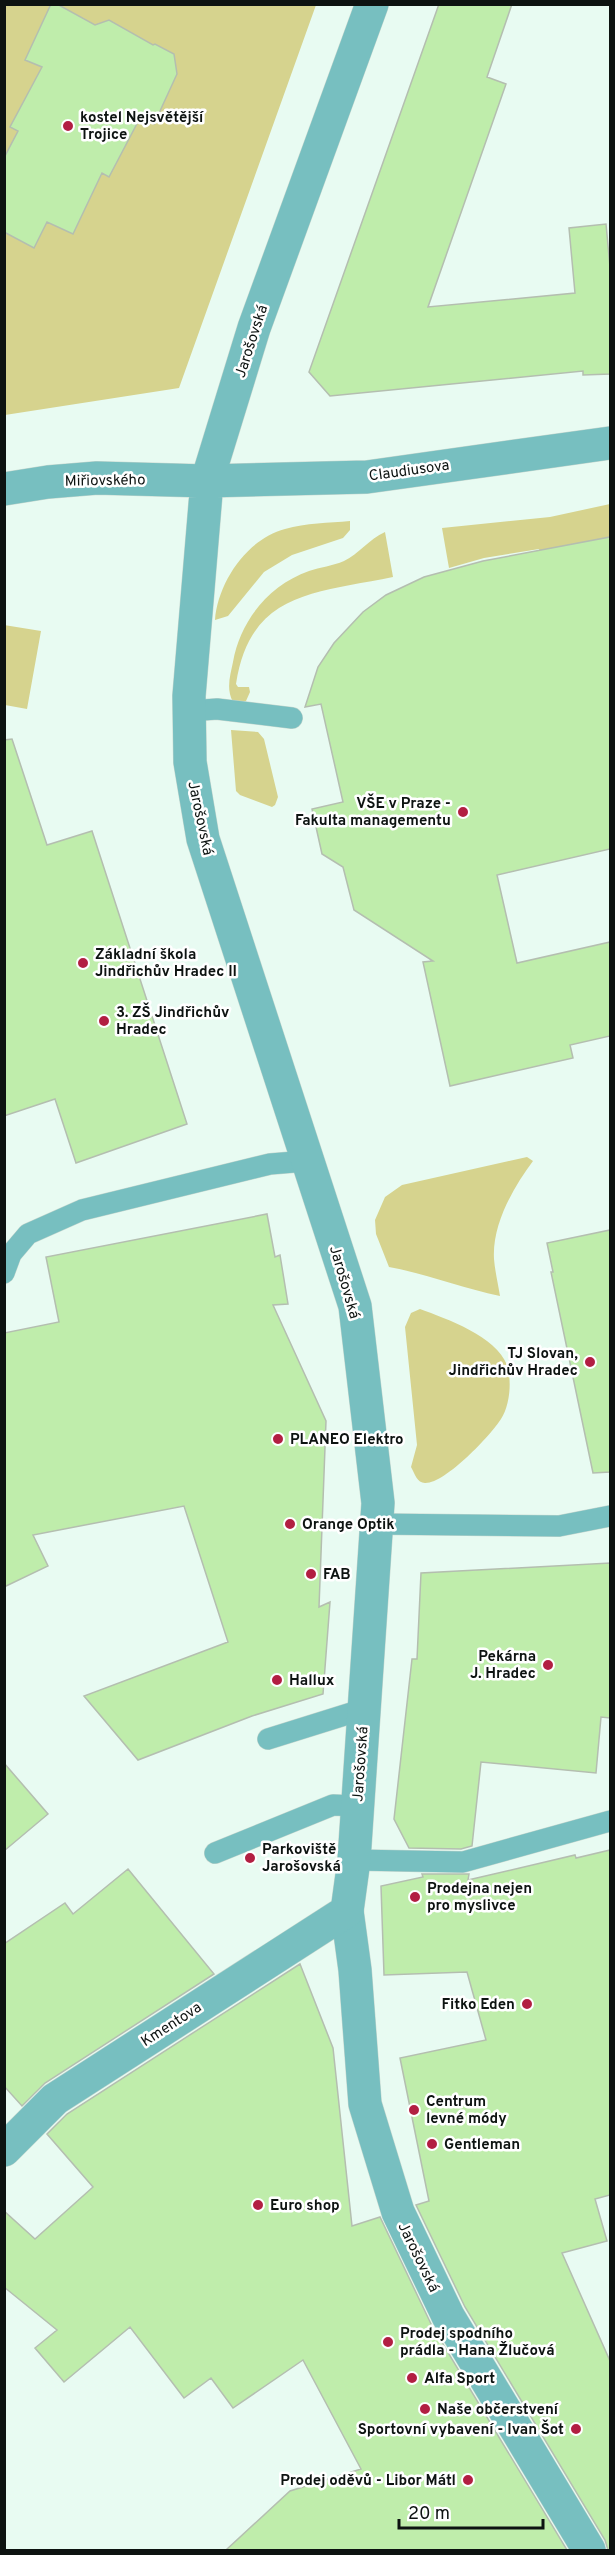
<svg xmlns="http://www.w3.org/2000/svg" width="615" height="2555" font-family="Overpass,sans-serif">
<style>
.green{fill:#d6d38e}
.building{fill:#bfedab;stroke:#b4beb0;stroke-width:1.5}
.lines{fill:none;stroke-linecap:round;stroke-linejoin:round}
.service-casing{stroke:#c5d6ce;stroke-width:22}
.pedestrian-casing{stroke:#c5d6ce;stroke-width:34}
.minor-casing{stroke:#c5d6ce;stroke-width:34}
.service{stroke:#77bfc0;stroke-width:21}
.pedestrian{stroke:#77bfc0;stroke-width:33}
.minor{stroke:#77bfc0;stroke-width:33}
.poi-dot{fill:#b21f42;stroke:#fff;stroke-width:2}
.labels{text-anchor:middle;stroke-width:5;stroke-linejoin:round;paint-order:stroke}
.poi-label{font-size:15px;font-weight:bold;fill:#0d1311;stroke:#fff;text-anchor:start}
.street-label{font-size:15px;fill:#0d1311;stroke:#fff}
</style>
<rect width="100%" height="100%" fill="#e8fbf2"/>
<!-- green -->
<path class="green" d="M5,5H316L179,388L5,415Z
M610,504V545L542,559L539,549L484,558L449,568L442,528L550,517Z
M350,521V530L343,538L292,555L264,572L228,616L215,620C218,582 247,539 285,529C306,523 329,523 350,521Z
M385,532L393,577C316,593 250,591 236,684L238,687H249L250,692L246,701L233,702C226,689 230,676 233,662C240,621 269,585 309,571C320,567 333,566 344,561C359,554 369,539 385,532Z
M4,625L41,631L27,709L5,705Z
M231,730L258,732L264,739L278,797L275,805L272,807L240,795L236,791Z
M527,1157L533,1161C513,1188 492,1224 494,1259C495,1271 498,1284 500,1296C462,1288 427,1274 389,1267L376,1234L375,1220L385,1197L402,1185Z
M420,1309C447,1319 496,1336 507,1365C512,1381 510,1405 501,1419C491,1435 445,1484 425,1483C417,1483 415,1474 411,1467L417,1445L405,1327L411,1313Z"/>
<!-- building -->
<path class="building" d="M51,4H57L95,25L109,20L153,45L155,44L174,54L177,74L154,124L140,118L109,177L102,173L73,234L47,222L34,248L4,232V158L18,131L10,127L42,67L25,60Z
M439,4H512L487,77L506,84L428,307L575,293L569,228L606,224L610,267V374L583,375V371L330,396L309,372Z
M610,537V849L497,875L517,963L610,942V1036L570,1045L573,1058L450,1086L423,962L433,961L354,910L343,867L322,854L312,809L343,802L321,704L305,707L318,667L334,643L363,612L386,595L424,577L483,561Z
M12,739L47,845L92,831L187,1124L76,1163L55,1099L4,1116V740Z
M267,1214L275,1257L280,1255L288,1304L273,1305L326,1421L319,1607L330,1602L323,1694L252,1716L138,1760L84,1696L228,1642L184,1506L33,1535L48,1566L4,1587V1333L59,1322L46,1257Z
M610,1230V1472L593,1473L551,1272H553L547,1243Z
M610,1563V1718L601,1717L596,1773L481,1762L472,1846L461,1849L409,1848L394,1819L412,1659H417L421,1573Z
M4,1763L48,1814L4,1851Z
M610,1850V2195L595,2199L607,2241L562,2253L610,2361V2550H608L605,2540L465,2307L416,2205L429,2201L400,2058L486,2040L467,1972L384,1975L381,1886L423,1877L422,1874H469L468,1880L575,1855L576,1858Z
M128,1869L214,1974L45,2083L22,2106L4,2086V1944L65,1903L73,1914Z
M300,1964L333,2048L352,2226L380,2217L432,2326L567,2550H226L290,2491L361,2469L303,2360L233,2408L211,2378L184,2398L130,2327L64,2382L35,2348L57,2330L4,2287V2211L35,2239L93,2187L47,2134L67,2114Z"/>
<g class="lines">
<!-- service casing -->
<g class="service-casing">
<path id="service" d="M189,711L217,709L292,718
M4,1273L11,1254L28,1234L82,1210L270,1164L307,1161
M376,1524L559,1526L610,1516
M268,1739L364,1709
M215,1853L333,1805L357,1806
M354,1860L463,1862L610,1821"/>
</g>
<!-- pedestrian casing -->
<g class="pedestrian-casing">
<path id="pedestrian" d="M347,1911L355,1970L365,2104L398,2212L448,2316L589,2550"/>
</g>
<!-- minor casing -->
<g class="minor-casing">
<path id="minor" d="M4,489L48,482L97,478L207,481L367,477L610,443
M4,2150L55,2099L347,1911L354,1860L378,1503L355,1306L203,839L190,762L189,696L207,481L254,328L372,4"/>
</g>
<!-- service -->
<use href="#service" class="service"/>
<!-- pedestrian -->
<use href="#pedestrian" class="pedestrian"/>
<!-- minor -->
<use href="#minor" class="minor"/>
</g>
<!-- markers -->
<g class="poi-dot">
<circle cx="68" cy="126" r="6"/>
<circle cx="463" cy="812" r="6"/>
<circle cx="83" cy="963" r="6"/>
<circle cx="104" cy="1021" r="6"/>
<circle cx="590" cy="1362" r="6"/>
<circle cx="278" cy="1439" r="6"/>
<circle cx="290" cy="1524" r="6"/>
<circle cx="311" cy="1574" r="6"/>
<circle cx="548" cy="1665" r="6"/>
<circle cx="277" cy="1680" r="6"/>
<circle cx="250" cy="1858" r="6"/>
<circle cx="415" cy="1897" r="6"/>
<circle cx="527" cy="2004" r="6"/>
<circle cx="414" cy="2110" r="6"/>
<circle cx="432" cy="2144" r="6"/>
<circle cx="258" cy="2205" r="6"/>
<circle cx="388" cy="2342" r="6"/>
<circle cx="412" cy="2378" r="6"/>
<circle cx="425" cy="2409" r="6"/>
<circle cx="576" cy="2429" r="6"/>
<circle cx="468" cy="2480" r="6"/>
</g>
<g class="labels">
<!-- poi labels -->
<g class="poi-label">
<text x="80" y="122">kostel Nejsvětější<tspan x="80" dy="17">Trojice</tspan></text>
<text x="451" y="808" text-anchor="end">VŠE v Praze -<tspan x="451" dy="17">Fakulta managementu</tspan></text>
<text x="95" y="959">Základní škola<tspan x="95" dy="17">Jindřichův Hradec II</tspan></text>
<text x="116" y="1017">3. ZŠ Jindřichův<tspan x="116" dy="17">Hradec</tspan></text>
<text x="578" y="1358" text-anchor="end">TJ Slovan,<tspan x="578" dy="17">Jindřichův Hradec</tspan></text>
<text x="290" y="1444">PLANEO Elektro</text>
<text x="302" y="1529">Orange Optik</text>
<text x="323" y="1579">FAB</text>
<text x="536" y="1661" text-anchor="end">Pekárna<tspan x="536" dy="17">J. Hradec</tspan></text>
<text x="289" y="1685">Hallux</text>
<text x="262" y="1854">Parkoviště<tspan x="262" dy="17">Jarošovská</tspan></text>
<text x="427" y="1893">Prodejna nejen<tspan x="427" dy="17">pro myslivce</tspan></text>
<text x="515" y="2009" text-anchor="end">Fitko Eden</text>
<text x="426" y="2106">Centrum<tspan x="426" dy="17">levné módy</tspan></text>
<text x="444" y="2149">Gentleman</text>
<text x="270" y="2210">Euro shop</text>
<text x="400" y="2338">Prodej spodního<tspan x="400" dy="17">prádla - Hana Žlučová</tspan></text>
<text x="424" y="2383">Alfa Sport</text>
<text x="437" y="2414">Naše občerstvení</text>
<text x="564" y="2434" text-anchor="end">Sportovní vybavení - Ivan Šot</text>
<text x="456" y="2485" text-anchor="end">Prodej oděvů - Libor Mátl</text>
</g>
<!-- street labels -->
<g class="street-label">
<text transform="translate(251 341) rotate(-72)" y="5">Jarošovská</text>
<text transform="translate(409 470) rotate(-8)" y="5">Claudiusova</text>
<text transform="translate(105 480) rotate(-1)" y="5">Miřiovského</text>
<text transform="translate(201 818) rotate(78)" y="5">Jarošovská</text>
<text transform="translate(345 1282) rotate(74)" y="5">Jarošovská</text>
<text transform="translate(360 1764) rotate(-86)" y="5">Jarošovská</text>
<text transform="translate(171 2024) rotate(-33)" y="5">Kmentova</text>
<text transform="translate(419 2257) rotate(64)" y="5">Jarošovská</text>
</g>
</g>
<!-- border -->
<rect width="615" height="2555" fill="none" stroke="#0d1311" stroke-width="12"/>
<!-- scale -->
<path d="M399 2519v9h144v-9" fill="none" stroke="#0d1311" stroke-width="3"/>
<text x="408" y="2519" font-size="18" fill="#0d1311" stroke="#ffffff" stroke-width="4.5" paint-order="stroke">20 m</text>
</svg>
